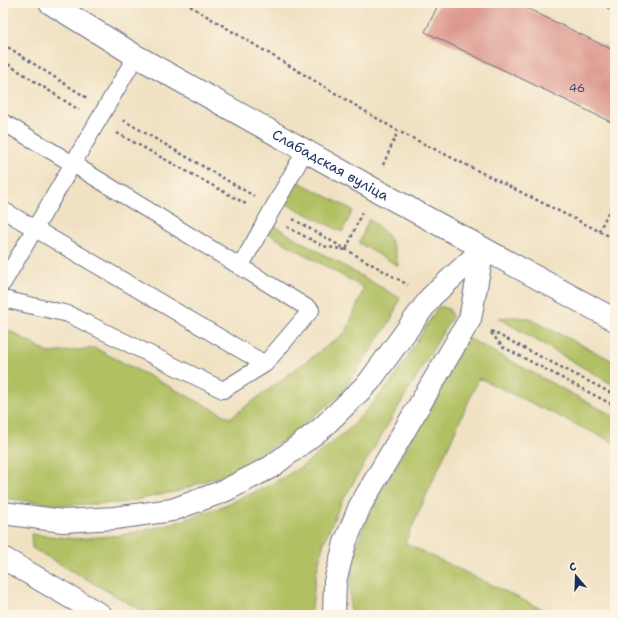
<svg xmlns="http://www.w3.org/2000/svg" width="618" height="618" font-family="'Shantell Sans',sans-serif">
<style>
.green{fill:#b1c062;stroke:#667860}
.building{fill:#dc968c}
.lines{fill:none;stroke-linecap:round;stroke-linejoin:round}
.service-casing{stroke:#666d81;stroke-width:18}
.secondary-casing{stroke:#666d81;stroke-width:24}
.trunk-casing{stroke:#666d81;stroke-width:24}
.path{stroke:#666d81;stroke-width:2.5;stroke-dasharray:3 3;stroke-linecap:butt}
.service{stroke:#fff;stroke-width:16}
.secondary{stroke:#fff;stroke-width:22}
.trunk{stroke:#fff;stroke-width:22}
.labels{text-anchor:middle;stroke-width:3;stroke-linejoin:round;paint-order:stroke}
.number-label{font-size:12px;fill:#4b496a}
.street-label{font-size:14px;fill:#1b2f5e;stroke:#fcf5e5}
</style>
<rect width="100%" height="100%" fill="#fcf5e5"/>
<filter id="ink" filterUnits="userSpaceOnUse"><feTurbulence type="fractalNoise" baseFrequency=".025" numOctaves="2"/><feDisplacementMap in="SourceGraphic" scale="8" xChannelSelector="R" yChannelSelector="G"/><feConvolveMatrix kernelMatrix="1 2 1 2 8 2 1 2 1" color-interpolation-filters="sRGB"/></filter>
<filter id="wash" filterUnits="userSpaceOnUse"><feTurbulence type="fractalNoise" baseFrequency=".012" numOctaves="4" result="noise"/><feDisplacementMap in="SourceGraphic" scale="16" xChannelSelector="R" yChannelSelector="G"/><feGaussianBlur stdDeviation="0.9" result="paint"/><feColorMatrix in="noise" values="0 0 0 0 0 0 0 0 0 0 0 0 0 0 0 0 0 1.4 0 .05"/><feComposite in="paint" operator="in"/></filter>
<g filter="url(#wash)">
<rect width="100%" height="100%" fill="#f0e1c2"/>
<!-- green -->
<path class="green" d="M297,181L353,210L342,232L277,199Z
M369,219C389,234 394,241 398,266L359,243Z
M269,223L400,298L391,320L341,394L287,438L233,471L178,491L122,503L61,505L3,498V327L49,353L95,348L230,418L346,332L364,288L265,232Z
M438,307H444L450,310L452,317L340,505L324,542L316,574L312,607L313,615H149L32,548L31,534L76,539L122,535L169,525L218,508L262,489L303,466L350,428L391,383Z
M512,317L528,318L615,362V386L498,318Z
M468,338L615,417V443L479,378L405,543L554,615H350V585L355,549L369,513Z"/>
<g id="blocks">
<!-- building -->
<path class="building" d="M439,3H516L615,51V124L425,32Z"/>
</g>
</g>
<g filter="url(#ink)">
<use href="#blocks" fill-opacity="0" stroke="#666d81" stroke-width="1"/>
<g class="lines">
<!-- service casing -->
<g class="service-casing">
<path id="service" d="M614,3H615
M3,122L73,164L311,310L265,364L223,390L68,314L3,299
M3,210L265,364
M240,267L305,151
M3,283L136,56"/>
</g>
<!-- secondary casing -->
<g class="secondary-casing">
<g id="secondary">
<path id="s1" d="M50,3L136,56L372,188L615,320"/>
</g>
</g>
<!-- trunk casing -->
<g class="trunk-casing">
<path id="trunk" d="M3,513L63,521L115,518L172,510L224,491L271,467L322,428L369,382L431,297L483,249
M3,558L101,615
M334,615L335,582L345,543L360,506L470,319L483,249"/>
</g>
<!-- path -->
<path class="path" d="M185,3L398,131L615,239
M3,44L87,98
M3,61L79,110
M123,120L254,196
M117,133L248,205
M383,165L398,131
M293,219L408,285
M287,227L323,246L346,250L362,212
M599,231L615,199
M491,331L615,395
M491,333L503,347L615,406"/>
<!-- service -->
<use href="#service" class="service"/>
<!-- secondary -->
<use href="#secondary" class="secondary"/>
<!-- trunk -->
<use href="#trunk" class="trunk"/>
</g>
</g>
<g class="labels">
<!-- number labels -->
<g class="number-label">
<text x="577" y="92">46</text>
</g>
<!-- street labels -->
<g class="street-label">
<text dy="5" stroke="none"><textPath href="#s1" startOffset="324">Слабадская вуліца</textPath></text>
</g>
</g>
<!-- margin -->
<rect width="618" height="618" fill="none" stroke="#fcf5e5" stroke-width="16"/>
<!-- north arrow -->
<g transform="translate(576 576) rotate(341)" stroke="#fcf5e5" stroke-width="3" paint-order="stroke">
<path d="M0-3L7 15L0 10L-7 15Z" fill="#1b2f5e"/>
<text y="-6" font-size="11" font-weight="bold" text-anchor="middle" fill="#1b2f5e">С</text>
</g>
</svg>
